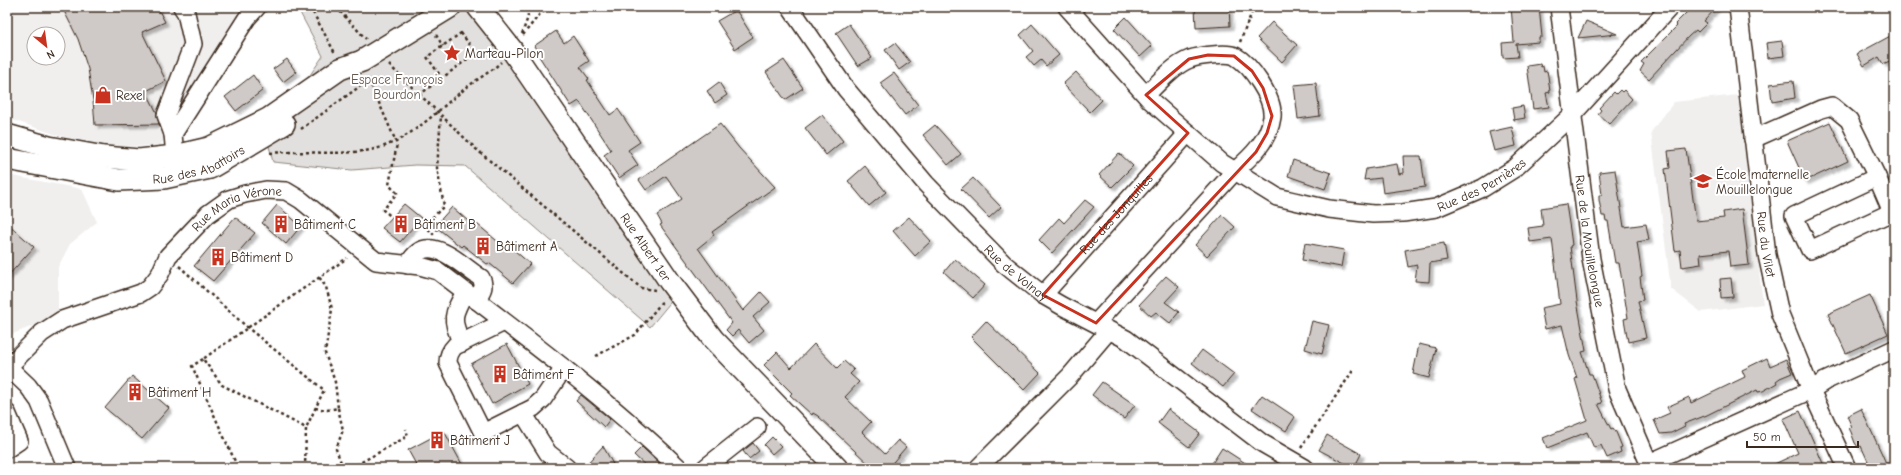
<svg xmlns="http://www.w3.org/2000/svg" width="1901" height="475" font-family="'Comic Neue',sans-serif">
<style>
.built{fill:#f1efee;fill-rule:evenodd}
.green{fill:#e2e0de;stroke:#8e857e}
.building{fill:#cfcac7;stroke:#3b2a1e;filter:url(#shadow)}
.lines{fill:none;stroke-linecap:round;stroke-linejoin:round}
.minor-casing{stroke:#3b2a1e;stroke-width:20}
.major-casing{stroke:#3b2a1e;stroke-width:24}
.path{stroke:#3b2a1e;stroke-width:2.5;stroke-dasharray:3 3;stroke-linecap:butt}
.minor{stroke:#fff;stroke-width:17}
.major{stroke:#fff;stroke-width:21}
.marked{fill:none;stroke:#c8321e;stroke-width:3;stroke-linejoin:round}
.labels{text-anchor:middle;stroke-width:4;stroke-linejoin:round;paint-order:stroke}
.poi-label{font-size:13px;fill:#3b2a1e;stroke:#fff;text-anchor:start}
.park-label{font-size:13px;fill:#65584e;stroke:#fff}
.street-label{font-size:13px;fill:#3b2a1e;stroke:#fff}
</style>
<defs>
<filter id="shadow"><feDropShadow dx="3.5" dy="3.5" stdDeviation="1" flood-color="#0004"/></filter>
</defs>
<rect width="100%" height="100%" fill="#fff"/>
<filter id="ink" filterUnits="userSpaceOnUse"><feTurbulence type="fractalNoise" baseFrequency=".025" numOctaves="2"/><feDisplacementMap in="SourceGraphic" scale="8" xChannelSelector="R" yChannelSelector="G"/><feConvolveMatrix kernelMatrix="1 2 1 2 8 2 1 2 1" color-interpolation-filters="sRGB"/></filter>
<g filter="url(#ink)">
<!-- built -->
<path class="built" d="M7,7H230L240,16L160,146L108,147L57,135L7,118ZM34,34H58V58H34Z
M1738,95L1763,304L1701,312L1671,289L1651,132L1674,102Z
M7,175L82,189L97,222L70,244L58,267V312L35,325L13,334L7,329Z"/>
<!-- green -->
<path class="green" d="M297,7H466L505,54L674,298L650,327L465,166L415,165L352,170L273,162L267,138L323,56Z"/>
<!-- building -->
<path class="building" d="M62,7H157L165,22L142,32L166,81L146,91L157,113L159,124L95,125L93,100L88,69L78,39Z
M1195,7H1229L1230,26L1196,28Z
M1511,7H1539L1542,37H1539V42L1516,44L1518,57L1503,58L1502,43L1514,42Z
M1692,7H1717L1704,21L1707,23L1698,32L1696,30L1689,36L1649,79L1640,71L1644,64L1641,62L1677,26L1675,24Z
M736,10L753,37L735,49L717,21Z
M1126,17L1152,46L1140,57L1114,29Z
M1586,21L1617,34L1578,38Z
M1272,22L1297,45L1282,62L1257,38Z
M849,24L872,58L858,66L836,33Z
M1032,24L1059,55L1046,66L1041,60L1034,66L1026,57L1033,51L1020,35Z
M556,31L564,43L573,36L589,61L580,67L589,79L587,80L610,115L618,109L640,142L628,150L638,165L619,178L604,155L611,150L579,101L571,106L535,50L536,49L534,46Z
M1894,34V59L1883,64L1879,57L1864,66L1857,54Z
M1782,41L1784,56L1768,58L1766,43Z
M895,43L910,62L899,70L885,50Z
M287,59L296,72L283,82L273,69Z
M784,60L803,88L785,100L766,72Z
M1540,64L1541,67L1543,66L1544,72L1547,71L1548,76L1550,92L1546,93L1549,107L1533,109L1527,66Z
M1076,72L1102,100L1090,112L1063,84Z
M894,73L918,105L905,115L880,83Z
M253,75L263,90L236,111L225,97Z
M1793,81L1795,98L1772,102L1770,84Z
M719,82L727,95L715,103L707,91Z
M1316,83L1320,116L1298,119L1294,85Z
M1620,90L1622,92L1624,90L1632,99L1609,124L1598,114L1601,110L1599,108L1614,92L1616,94Z
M1523,106L1525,118L1514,120L1512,108Z
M822,115L843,141L826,155L805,128Z
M1830,122L1848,161L1805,181L1787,141Z
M720,124L739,148L775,187L712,232L714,235L698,248L743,311L761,292L770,302L753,317L764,330L749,343L738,330L732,336L726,330L732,323L660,225L662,224L657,215L682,199L666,176L646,190L639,180Z
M935,125L961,154L948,165L923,135Z
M1512,127L1516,146L1494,151L1489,132Z
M1686,149L1696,221L1724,218L1723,212L1742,209L1749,265L1730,267L1728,251L1700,254L1701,264L1682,267L1680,250L1675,251L1665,169L1670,168L1668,151Z
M1119,153L1133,166L1112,187L1099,175Z
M1403,156H1421L1425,187L1383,193L1381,178L1364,180L1366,169L1397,164L1399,174L1404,173Z
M1293,160L1331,173L1325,189L1288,176Z
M865,166L886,192L869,206L848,181Z
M1615,170L1624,227L1646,224L1649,240L1637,242L1642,276L1640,277L1643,300L1638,301L1646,338L1628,342L1624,319L1628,318L1619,263H1615L1608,221H1606L1605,216H1602L1599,200V195H1602L1599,172Z
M973,178L1001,207L989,218L961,189Z
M1085,200L1094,207L1052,253L1039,240L1059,218L1064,223Z
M404,204L421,218L400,242L382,228Z
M1566,204L1570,230L1572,245L1570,246L1577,301L1586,351L1582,352L1589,374H1592L1602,403L1598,404L1611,429L1613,428L1616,432L1622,447L1620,448L1621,452L1607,458L1601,445L1594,448L1587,432L1547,448L1543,438L1587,420L1575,379L1577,378L1569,355L1562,325L1545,329L1543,318L1541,308L1560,304L1552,239L1530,242L1528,228L1543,226L1541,208Z
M277,205L301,226L286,244L262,223Z
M452,207L475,227L477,224L503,246L506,243L530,264L513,283L489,263L487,264L463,245L461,247L435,226Z
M1222,215L1235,227L1207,256L1195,245Z
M235,217L255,233L213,281L194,266Z
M909,217L931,241L915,256L893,231Z
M7,223L34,247L7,277Z
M1305,243L1344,250L1341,267L1302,260Z
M1444,243L1447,260L1430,263L1429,282L1415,281L1417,265L1408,267L1405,250Z
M955,259L985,285L973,298L944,272Z
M1166,276L1179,287L1165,302L1179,312L1170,323L1156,312L1151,316L1139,305Z
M1731,278L1733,297L1721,298L1720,279Z
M1870,295L1888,334L1846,353L1828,314Z
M986,321L1040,373L1024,390L971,337Z
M1312,321L1329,325L1322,354L1305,349Z
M507,344L528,384L492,404L471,364Z
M814,344L837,368L844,361L854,370L850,374L859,382L845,397L871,422L862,432L885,454L898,440L906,447L888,468H873L818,416L813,413L812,415L790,395L792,393L764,365L777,352L791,368Z
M1419,344L1436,348L1429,378L1413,374Z
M1202,350L1234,374L1223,387L1192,363Z
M1767,358L1770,366L1786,359L1792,373L1780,378L1776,381L1777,383L1763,391L1758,392L1757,390L1707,415L1684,424L1685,426L1671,433L1660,434L1654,420L1670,413L1667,407L1689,397L1691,403L1745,377L1742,370Z
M132,376L169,408L142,439L105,408Z
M1102,382L1135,405L1124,419L1092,395Z
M581,395L610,419L604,427L576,401Z
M1262,395L1295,417L1286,431L1252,409Z
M1168,409L1200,433L1189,447L1158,423Z
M1861,409L1882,454L1888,468H1871L1861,446L1858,447L1855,443L1851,432L1849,428L1852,427L1847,416Z
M1800,411L1825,468H1766L1798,453L1783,419Z
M444,431L464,468H418L408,450Z
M1327,435L1361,454L1354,468L1319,450Z
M772,437L781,446L772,454L764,445Z
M753,443L759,451L749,459L743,451Z
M603,446L615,468H583Z
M642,447L644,449L664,468H648L634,455Z
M1222,448L1253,468H1209Z"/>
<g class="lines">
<!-- minor casing -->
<g class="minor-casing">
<g id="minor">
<path id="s1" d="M790,7L846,89L926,184L1004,264L1043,295L1062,306L1126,339L1262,443L1305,468"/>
<path id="s2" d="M1067,7L1150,100L1222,163L1277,197L1329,209L1373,214L1403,213L1436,208L1483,188L1515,168L1572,115L1670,7"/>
<path id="s3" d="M1559,7L1591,259L1617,389L1651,468"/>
<path id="s4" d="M1738,7L1767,255L1780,314L1811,390L1847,468"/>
<path d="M173,134L166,115L193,44L186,13L182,7"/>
<path d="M1753,139L1821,109L1832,106L1849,120L1877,177"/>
<path d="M175,156L173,134L247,18L257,7"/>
<path d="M1892,212L1877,177L1794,216L1810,250L1892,212L1894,211"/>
<path d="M408,265C427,228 459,264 481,278C486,287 481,292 476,300"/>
<path id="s5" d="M1043,295L1188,133"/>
<path d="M504,322L455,346C450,351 448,356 448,363L483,433L533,408L543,399L564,368"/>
<path d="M1096,323L1235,171C1252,156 1269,140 1272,117C1274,98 1251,65 1235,56C1227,52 1199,56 1190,59C1174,65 1158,83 1146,95"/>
<path d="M462,343C450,319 453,314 465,292"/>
<path d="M7,366L28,386L39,401L67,468"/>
<path id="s6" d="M8,367L42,333L62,320L141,293L150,287L160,274L168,256L208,214L229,199L245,194L266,190L286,191L301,200L376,261L420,266L438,271C521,334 604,396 679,468"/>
<path d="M7,413L19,441L7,449"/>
<path d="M523,413L548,453L567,468"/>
<path d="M1649,463L1811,390L1825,381L1894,349"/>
<path d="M705,468L757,427"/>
<path d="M978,468L1070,376L1104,336L1107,330"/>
</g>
</g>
<!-- major casing -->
<g class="major-casing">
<g id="major">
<path id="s7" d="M478,7L512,50L670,282L713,339L837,468"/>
<path d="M7,135L49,147L104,157L139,160L175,156L209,148L268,119L340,69L362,61L450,7"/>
<path id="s8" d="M7,159L119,180L164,178L210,168L284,124"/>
</g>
</g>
<!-- path -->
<path class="path" d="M310,7L335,53
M336,7L366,39
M461,33L476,53L442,78L427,57Z
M522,34L528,17L527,7
M436,35L443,46
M523,35L539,15L550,7
M1240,42L1254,7
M389,65L476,149L641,288L655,290
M369,80L397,144L389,185L397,193L383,210L392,217
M419,95L442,78
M301,129L370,79
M270,153C304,150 337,156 370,150C409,143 437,110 466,88C477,79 491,72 501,62
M438,228L433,234L425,225L444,206L437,168L441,116
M179,266L248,328L324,390L306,428
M596,356L635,335L661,303L659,299
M203,359L192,366L238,468
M315,408L327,410L338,408L335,382L325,353L332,309L326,287L319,277
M338,408L343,430L336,449L343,468
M1301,448L1354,369
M305,468L306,428L222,385L203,359L347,258
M351,468L408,436L406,429"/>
<!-- minor -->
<use href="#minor" class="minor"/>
<!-- major -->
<use href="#major" class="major"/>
</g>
</g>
<!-- marked area -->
<path class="marked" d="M1208,55L1234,56L1252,71L1263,88L1272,116L1267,133L1256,152L1096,323L1043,295L1188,133L1146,95L1189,59Z"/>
<!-- icons -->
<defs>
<g id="sight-bare" transform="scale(1.38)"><path d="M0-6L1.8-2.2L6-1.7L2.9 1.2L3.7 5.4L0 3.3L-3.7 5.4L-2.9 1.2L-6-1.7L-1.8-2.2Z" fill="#c8321e" stroke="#fff" stroke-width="2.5" paint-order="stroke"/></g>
<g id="shop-bare" transform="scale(1.38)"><path d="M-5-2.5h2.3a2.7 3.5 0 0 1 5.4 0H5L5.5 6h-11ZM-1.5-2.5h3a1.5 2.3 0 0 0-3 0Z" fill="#c8321e" stroke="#fff" stroke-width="2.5" paint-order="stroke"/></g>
<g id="school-bare" transform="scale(1.38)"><path d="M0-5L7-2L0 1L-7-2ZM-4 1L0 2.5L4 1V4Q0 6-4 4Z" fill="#c8321e" stroke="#fff" stroke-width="2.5" paint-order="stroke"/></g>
<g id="building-bare" transform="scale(1.38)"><path d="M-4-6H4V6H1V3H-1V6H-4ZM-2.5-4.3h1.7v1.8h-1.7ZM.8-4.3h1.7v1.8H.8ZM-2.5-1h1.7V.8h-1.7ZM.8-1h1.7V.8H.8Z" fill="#c8321e" stroke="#fff" stroke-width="2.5" paint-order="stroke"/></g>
</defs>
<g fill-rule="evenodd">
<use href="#sight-bare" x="452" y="53"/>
<use href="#shop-bare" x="103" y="95"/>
<use href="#school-bare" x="1703" y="181"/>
<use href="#building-bare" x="281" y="224"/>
<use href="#building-bare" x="401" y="224"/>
<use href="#building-bare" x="483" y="246"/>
<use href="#building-bare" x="218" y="257"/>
<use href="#building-bare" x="500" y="374"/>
<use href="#building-bare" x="135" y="392"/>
<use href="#building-bare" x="437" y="440"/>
</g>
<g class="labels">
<!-- poi labels -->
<g class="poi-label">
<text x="465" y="58">Marteau-Pilon</text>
<text x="116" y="100">Rexel</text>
<text x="1716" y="179">École maternelle<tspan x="1716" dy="15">Mouillelongue</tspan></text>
<text x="294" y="229">Bâtiment C</text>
<text x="414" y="229">Bâtiment B</text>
<text x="496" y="251">Bâtiment A</text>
<text x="231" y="262">Bâtiment D</text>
<text x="513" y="379">Bâtiment F</text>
<text x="148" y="397">Bâtiment H</text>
<text x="450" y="445">Bâtiment J</text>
</g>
<!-- park labels -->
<g class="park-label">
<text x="397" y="84">Espace François<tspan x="397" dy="15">Bourdon</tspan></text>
</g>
<!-- street labels -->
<g class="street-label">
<text dy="5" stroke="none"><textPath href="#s8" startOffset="196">Rue des Abattoirs</textPath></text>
<text dy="5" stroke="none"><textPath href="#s2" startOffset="497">Rue des Perrières</textPath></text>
<text dy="5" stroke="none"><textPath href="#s6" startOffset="290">Rue Maria Vérone</textPath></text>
<text dy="5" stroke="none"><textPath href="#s5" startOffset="109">Rue des Jonquilles</textPath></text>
<text dy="5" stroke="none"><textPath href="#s3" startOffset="236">Rue de la Mouillelongue</textPath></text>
<text dy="5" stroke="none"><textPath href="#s4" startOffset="239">Rue du Vilet</textPath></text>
<text dy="5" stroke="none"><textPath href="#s7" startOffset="293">Rue Albert 1er</textPath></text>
<text dy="5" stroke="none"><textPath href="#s1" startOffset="350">Rue de Volnay</textPath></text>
</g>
</g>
<!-- margin -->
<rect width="1901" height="475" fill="none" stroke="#fff" stroke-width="24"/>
<rect x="12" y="12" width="1877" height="451" fill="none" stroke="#3b2a1e" stroke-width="1.5" filter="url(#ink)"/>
<!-- north arrow -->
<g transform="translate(46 46) rotate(151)"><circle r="19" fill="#ffffff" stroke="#b1aaa5"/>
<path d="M0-3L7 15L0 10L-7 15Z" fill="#c8321e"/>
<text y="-6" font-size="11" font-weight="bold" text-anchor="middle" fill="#3b2a1e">N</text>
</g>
<!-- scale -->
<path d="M1747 441v6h111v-6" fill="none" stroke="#3b2a1e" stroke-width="2"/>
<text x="1753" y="441" font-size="12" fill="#3b2a1e" stroke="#ffffff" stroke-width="3" paint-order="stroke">50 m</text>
</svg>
